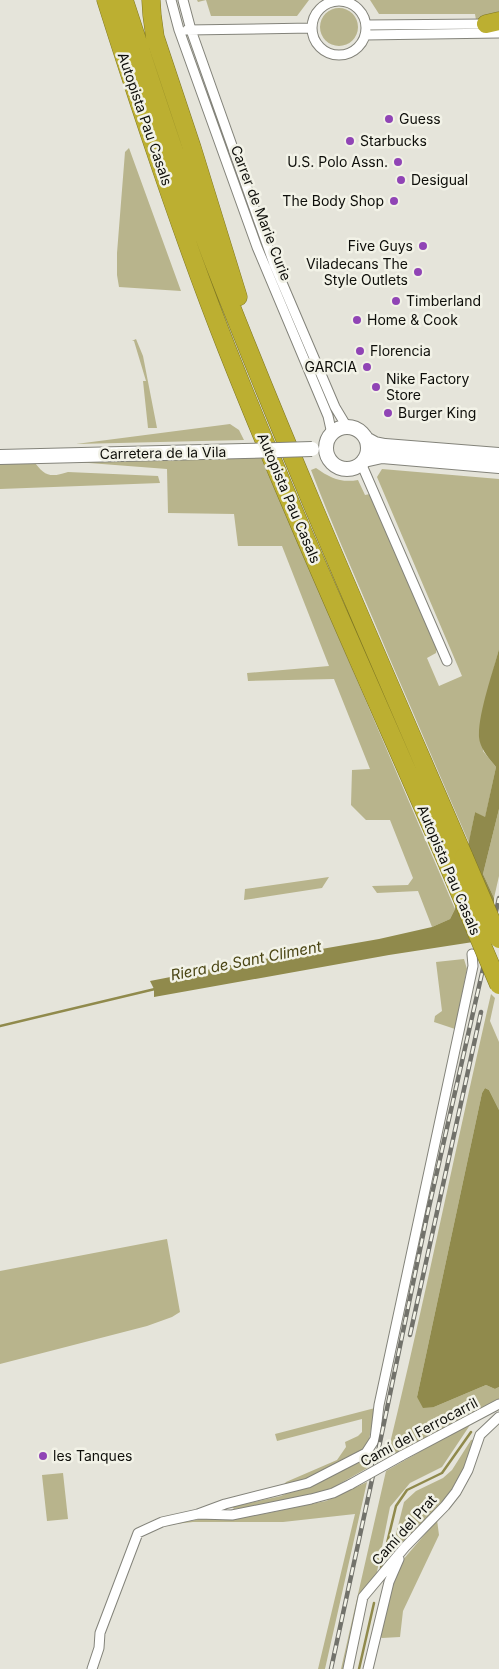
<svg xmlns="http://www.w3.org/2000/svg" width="499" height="1669" font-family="Inter,sans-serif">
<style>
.green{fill:#b8b48c}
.water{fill:#908a4c}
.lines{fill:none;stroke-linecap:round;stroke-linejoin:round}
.stream{stroke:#908a4c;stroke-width:2.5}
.street-casing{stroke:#83837a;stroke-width:11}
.secondary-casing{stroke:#83837a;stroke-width:16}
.highway-casing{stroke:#7f7723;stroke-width:19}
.street{stroke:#fff;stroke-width:9}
.secondary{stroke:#fff;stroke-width:14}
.highway{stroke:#bcaf31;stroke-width:18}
.rail-casing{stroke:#72726b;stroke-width:4.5}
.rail{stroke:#f2f2e7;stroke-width:2.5;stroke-dasharray:8;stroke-linecap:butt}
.street-bridge-casing{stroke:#83837a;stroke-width:11;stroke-linecap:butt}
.secondary-bridge-casing{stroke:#83837a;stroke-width:16;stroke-linecap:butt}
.highway-bridge-casing{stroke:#7f7723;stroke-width:19;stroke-linecap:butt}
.street-bridge{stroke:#fff;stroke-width:9}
.secondary-bridge{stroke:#fff;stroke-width:14}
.highway-bridge{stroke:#bcaf31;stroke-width:18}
.poi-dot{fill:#9044b5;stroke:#f2f2e7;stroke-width:2}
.labels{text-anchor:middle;stroke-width:5;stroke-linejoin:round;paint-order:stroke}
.street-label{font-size:14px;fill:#0e0e0a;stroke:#f2f2e7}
.poi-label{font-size:14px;fill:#0e0e0a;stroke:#f2f2e7;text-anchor:start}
.water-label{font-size:15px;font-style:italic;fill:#4b4615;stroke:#f2f2e7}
</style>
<rect width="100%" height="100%" fill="#e5e4da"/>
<!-- green -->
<path class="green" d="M197,0H309L297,16H211L206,0L198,2Z
M370,0H499V17L476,20L475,14H379Z
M320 27a19 19 0 1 1 38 0a19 19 0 1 1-38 0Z
M129,148L181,291L119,287L117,275V253L125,152Z
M136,339L143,356L157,428H148L143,381H146L134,341H132Z
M230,424L239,430L244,440L76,444Z
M261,456L455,909L450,919L432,927L418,891L377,893L372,886L408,885L413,878L390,820H366L351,805L352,770L370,769L334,679L248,681L247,673L329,666L282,546H238L234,514L168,513L167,469L63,461Z
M33,460C44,476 50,478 68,472L158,476L160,483L0,489V462Z
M316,468C330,478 341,483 358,480L365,495L370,494L437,646L436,653L427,658L439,686L462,676L377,477L382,469L499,479V649L482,713L483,751L496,767L485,818L475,812L469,843C442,781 416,719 389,657C363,594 335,533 311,470Z
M499,809V876L494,898L483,874Z
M329,877L322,888L244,900L245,889Z
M464,959L467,969L455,1029L434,1022L435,1016L442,1011L436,962Z
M491,994L495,998L490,1021L499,1042V1110L489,1090L485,1088L482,1093L417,1397L434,1407L486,1385L495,1389L499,1387V1399L386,1460C424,1305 455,1149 491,994Z
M167,1239L180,1312L172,1317L147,1326L0,1364V1271Z
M375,1408L368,1445L363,1450L304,1482L280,1489L286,1482L337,1460L346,1447L345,1442L358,1436L362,1432V1419L277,1441L275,1434Z
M472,1422L442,1467L410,1483L390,1507L376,1577L362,1594L345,1669H341L386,1471Z
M476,1439L462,1476L446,1502L389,1562L404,1502L416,1491L443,1478L452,1470L471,1440Z
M372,1453L371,1466L334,1487L306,1498L234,1509L232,1507L281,1496Z
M63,1473L68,1519L47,1521L42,1475Z
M367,1482L325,1669H318L355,1514L283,1522H193L166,1525L207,1518L235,1517L263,1514L326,1501Z
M437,1520L439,1535L403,1611L400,1637L382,1638L379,1636L391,1582L402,1561Z"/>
<!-- water -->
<path class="water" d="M499,649V809L483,874L494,898V916L499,938L389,955L154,997V989L150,981L247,962L379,939L432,927L450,919L455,909L475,812L485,817L496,767C489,758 480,749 479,737C478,714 493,672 499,649Z
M485,1088L489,1090L499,1110V1387L495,1389L486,1385L434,1407L423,1408L417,1397L482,1093Z"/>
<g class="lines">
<!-- stream -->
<path class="stream" d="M0,1026L155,989
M381,1568L396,1506L407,1490L442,1473L471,1432
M359,1669L374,1603"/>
<!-- street casing -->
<g class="street-casing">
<path id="street" d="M171,0L179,30L257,247L328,416L332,434
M183,0L191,30L274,264L335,407L347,427
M312 28a27 27 0 1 1 54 0a27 27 0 1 1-54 0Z
M366,25L486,24
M187,30L312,28
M365,35L499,33
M361,463L447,661
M401,1456L499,1404
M198,1514L225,1504L308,1483L366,1453L375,1439L379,1405L473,966L472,954
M92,1669L99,1648L100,1633L138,1533L162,1522L198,1514L232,1515L311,1499L333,1493L351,1484
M348,1669L363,1597L405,1547L445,1506L456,1492L468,1470L480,1435L499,1417
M368,1669L389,1582L399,1559"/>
</g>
<!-- secondary casing -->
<g class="secondary-casing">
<path id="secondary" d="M326 448a21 21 0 1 1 42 0a21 21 0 1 1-42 0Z
M366,439L375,444L385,446L499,455
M0,457L244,451
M364,460L382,456L499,466"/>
</g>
<!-- highway casing -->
<g class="highway-casing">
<path id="highway" d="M106,0C143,117 182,235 227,349C296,523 374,693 448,865
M124,0C153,88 181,177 214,263C292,463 379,660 464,857
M151,0L152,15L155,37L192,148L238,297
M486,24L499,21"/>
</g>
<!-- street -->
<use href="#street" class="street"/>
<!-- secondary -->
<use href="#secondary" class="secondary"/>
<!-- highway -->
<use href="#highway" class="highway"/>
<!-- rail casing -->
<g class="rail-casing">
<path id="rail" d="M410,1335L481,1012
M331,1669L378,1452L427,1216L499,898"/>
</g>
<!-- rail -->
<use href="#rail" class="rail"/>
<!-- street-bridge casing -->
<g class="street-bridge-casing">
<path id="street-bridge" d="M351,1484L401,1456"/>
</g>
<!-- secondary-bridge casing -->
<g class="secondary-bridge-casing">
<path id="secondary-bridge" d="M244,451L312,449"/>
</g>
<!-- highway-bridge casing -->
<g class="highway-bridge-casing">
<path id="highway-bridge" d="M464,857L499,939
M448,865L499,985"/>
</g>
<!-- street-bridge -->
<use href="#street-bridge" class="street-bridge"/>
<!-- secondary-bridge -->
<use href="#secondary-bridge" class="secondary-bridge"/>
<!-- highway-bridge -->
<use href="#highway-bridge" class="highway-bridge"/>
</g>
<!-- markers -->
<g class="poi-dot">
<circle cx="389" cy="119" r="5"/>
<circle cx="350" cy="141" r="5"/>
<circle cx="398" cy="162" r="5"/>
<circle cx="401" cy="180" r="5"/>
<circle cx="394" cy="201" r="5"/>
<circle cx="423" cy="246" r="5"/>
<circle cx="418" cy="272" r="5"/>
<circle cx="396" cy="301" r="5"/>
<circle cx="357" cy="320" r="5"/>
<circle cx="360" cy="351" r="5"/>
<circle cx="367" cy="367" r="5"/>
<circle cx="376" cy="387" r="5"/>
<circle cx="388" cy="413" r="5"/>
<circle cx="43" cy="1456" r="5"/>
</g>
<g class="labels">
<!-- street labels -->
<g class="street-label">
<text transform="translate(145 119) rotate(71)" y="5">Autopista Pau Casals</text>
<text transform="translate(261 213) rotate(69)" y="5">Carrer de Marie Curie</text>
<text transform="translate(163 453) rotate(-1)" y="5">Carretera de la Vila</text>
<text transform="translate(289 498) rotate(67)" y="5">Autopista Pau Casals</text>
<text transform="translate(449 870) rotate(67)" y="5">Autopista Pau Casals</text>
<text transform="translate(419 1432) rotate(-28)" y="5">Camí del Ferrocarril</text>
<text transform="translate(404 1530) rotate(-48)" y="5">Camí del Prat</text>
</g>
<!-- poi labels -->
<g class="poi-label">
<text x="399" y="124">Guess</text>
<text x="360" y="146">Starbucks</text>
<text x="388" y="167" text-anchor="end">U.S. Polo Assn.</text>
<text x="411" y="185">Desigual</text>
<text x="384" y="206" text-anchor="end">The Body Shop</text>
<text x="413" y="251" text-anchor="end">Five Guys</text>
<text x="408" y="269" text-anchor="end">Viladecans The<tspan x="408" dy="16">Style Outlets</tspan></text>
<text x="406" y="306">Timberland</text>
<text x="367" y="325">Home &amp; Cook</text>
<text x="370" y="356">Florencia</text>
<text x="357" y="372" text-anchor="end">GARCIA</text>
<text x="386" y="384">Nike Factory<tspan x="386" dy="16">Store</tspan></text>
<text x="398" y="418">Burger King</text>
<text x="53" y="1461">les Tanques</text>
</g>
<!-- water labels -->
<g class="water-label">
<text transform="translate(246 961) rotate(-11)" y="5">Riera de Sant Climent</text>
</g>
</g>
</svg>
